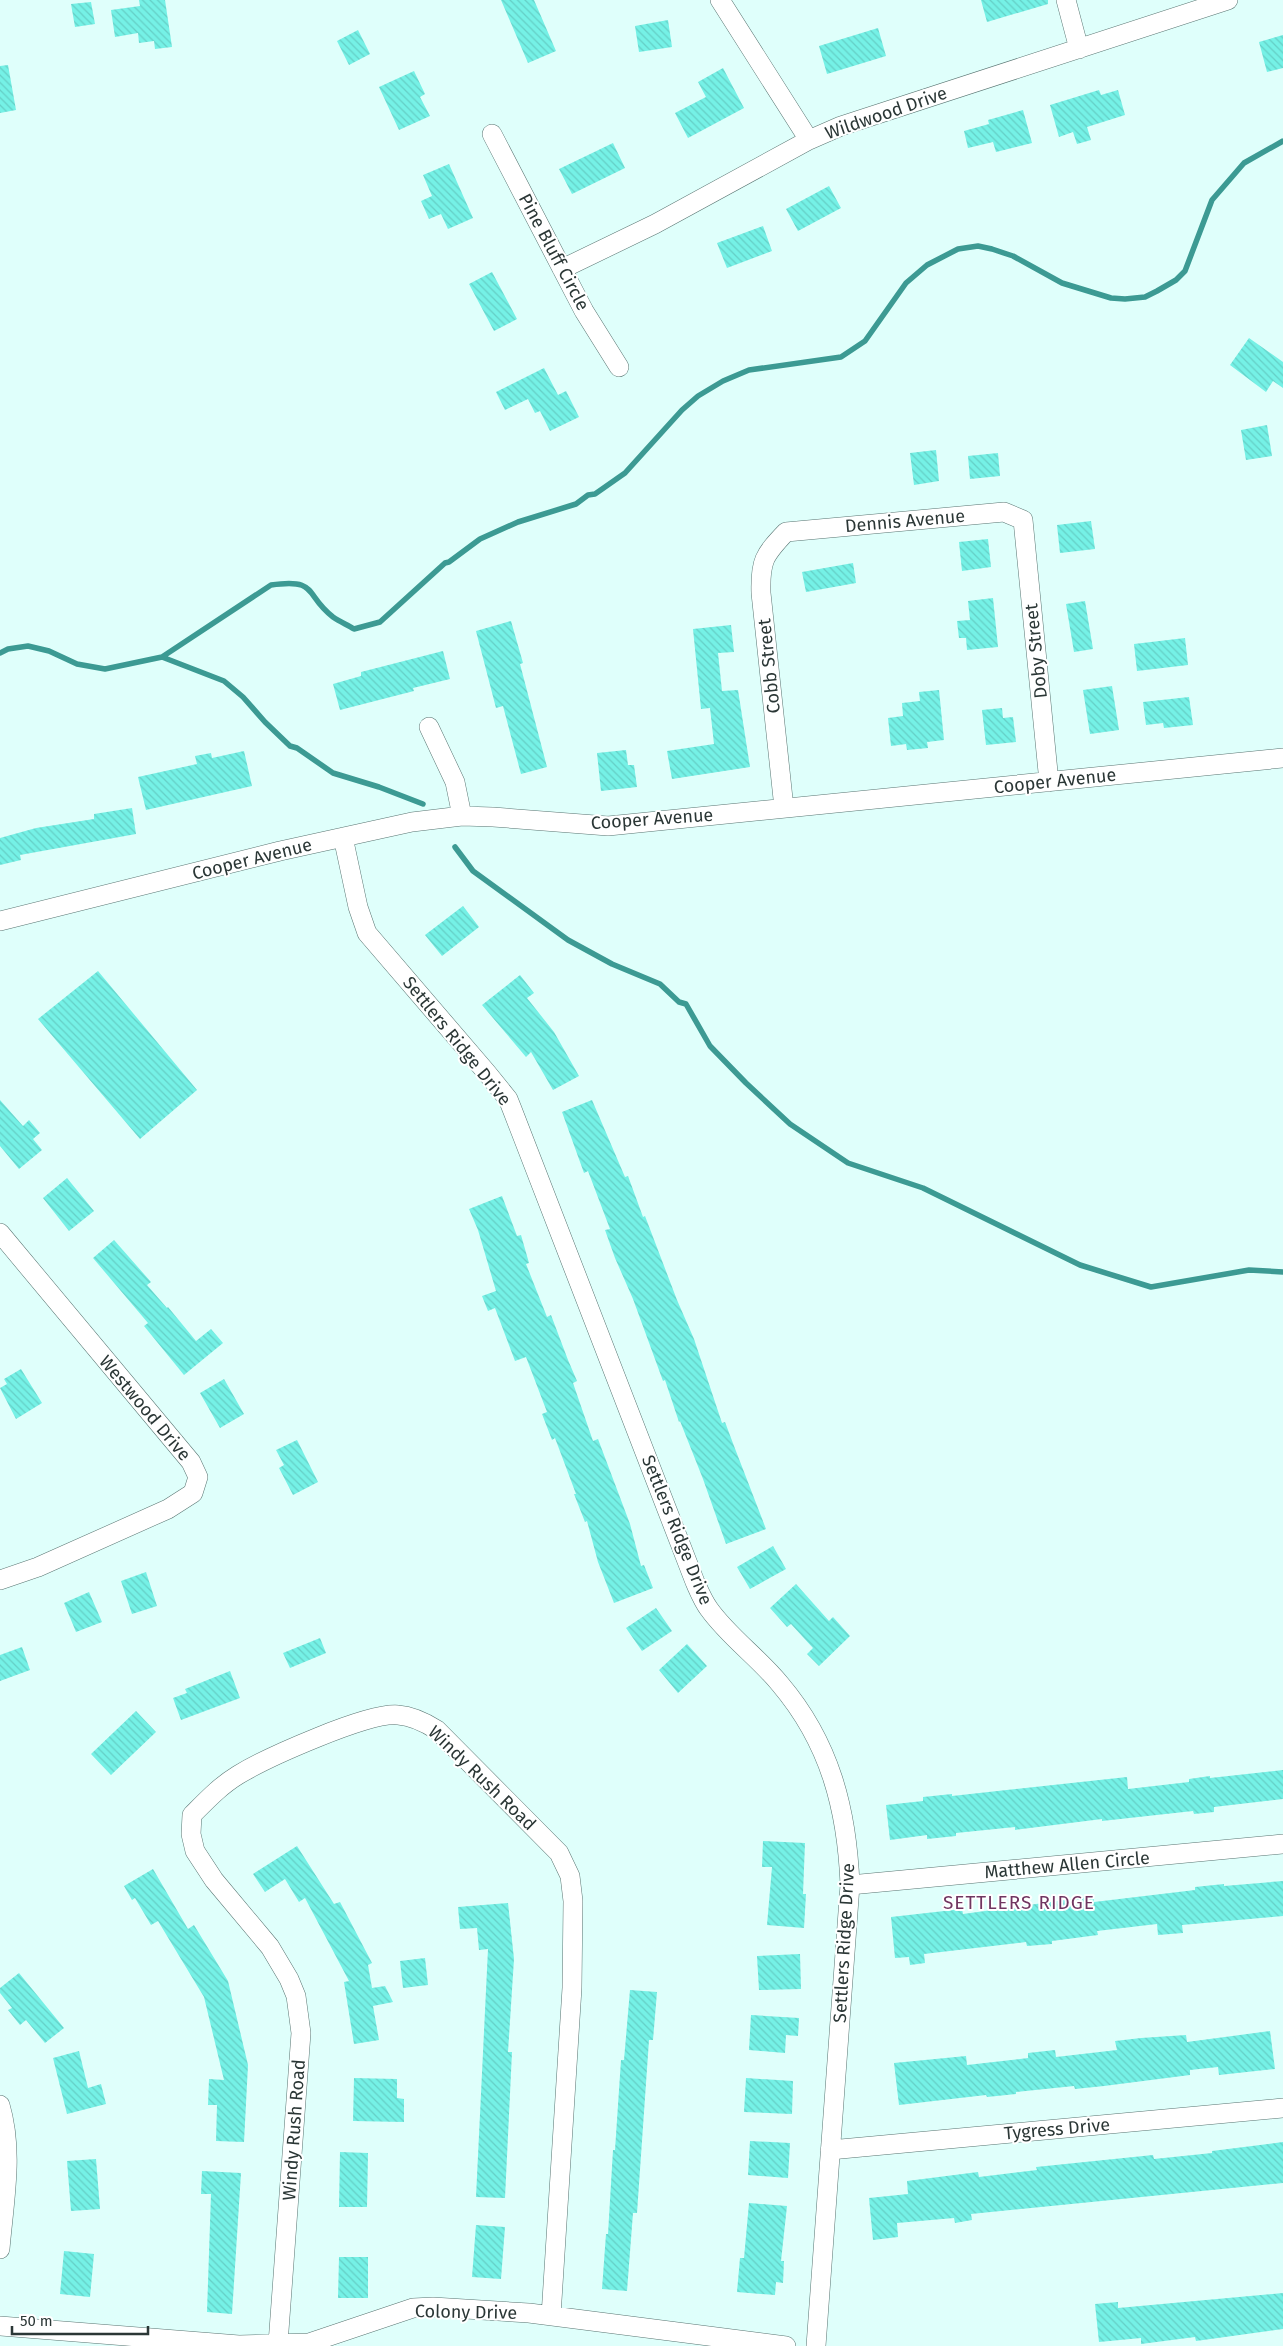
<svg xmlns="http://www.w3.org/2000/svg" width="1283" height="2346" font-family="'Fira Sans',sans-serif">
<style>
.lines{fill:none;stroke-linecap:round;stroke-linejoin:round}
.stream{stroke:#3c9a93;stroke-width:5.5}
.building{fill:url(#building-back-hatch)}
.minor-casing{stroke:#597572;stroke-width:20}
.minor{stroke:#fff;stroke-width:19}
.labels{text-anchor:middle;stroke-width:4;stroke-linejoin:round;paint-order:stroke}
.street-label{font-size:18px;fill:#2b3736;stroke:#fff}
.neighbourhood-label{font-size:19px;letter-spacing:1px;fill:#703661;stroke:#fff}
</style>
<defs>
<pattern id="building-back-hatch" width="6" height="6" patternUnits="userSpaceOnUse" patternTransform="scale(1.25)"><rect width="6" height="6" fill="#75f1e6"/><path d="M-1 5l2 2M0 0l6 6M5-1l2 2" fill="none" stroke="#65cfc6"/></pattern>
</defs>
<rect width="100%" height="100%" fill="#dffffb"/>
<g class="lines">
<!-- stream -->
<path class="stream" d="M0,653L8,649L28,646L49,651L77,664L105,669L162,657L271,585C319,578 304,595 333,617C340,622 348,625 354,629L380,622L445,563L449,562L480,539L518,522L576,504L588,495L595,494L625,473L682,410L698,396L723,381L749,370L841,357L865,341L906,283L927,265L958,249L978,246L992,249L1013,256L1062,283L1111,298L1125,299L1145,297L1157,291L1176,280L1185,271L1212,200L1244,163L1283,141
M162,657L224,681L243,697L265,722L290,746L297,748L333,773L379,787L423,804
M455,847L473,871L568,940L612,964L660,984L679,1002L686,1004L710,1046L746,1083L790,1124L848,1163L923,1188L1080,1265L1151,1287L1249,1270L1283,1272"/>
</g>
<!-- building -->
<path class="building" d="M139,0H165L172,47L155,49L154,41L139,43L138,33L115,37L111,10L140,6Z
M501,0H534L556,51L528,63Z
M981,0H1048V4L987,22Z
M91,2L95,24L75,27L71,4Z
M668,20L672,47L639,52L635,26Z
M878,28L886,56L827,74L819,46Z
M358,30L370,54L349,65L337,41Z
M1283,35V68L1267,72L1259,42Z
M8,65L16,110L0,113V66Z
M723,68L744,108L688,138L675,113L706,97L698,82Z
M414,71L425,94L420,97L430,116L399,130L379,87Z
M1099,90L1101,95L1118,90L1125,115L1087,127L1091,140L1077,144L1073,132L1059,137L1050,105Z
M1023,110L1032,143L996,152L993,142L968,148L964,131L989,124L988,120Z
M613,143L625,168L572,194L559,169Z
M449,164L473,218L448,229L441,214L429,219L421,201L432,196L423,175Z
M829,186L841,208L798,231L786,209Z
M763,226L772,251L727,268L717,243Z
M492,272L517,319L494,331L469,284Z
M1249,338L1283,362V388L1273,381L1266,392L1230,365Z
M544,368L558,395L566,391L579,417L550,431L540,411L535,413L528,399L505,410L496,392Z
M1267,425L1272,456L1246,460L1241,430Z
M936,450L939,481L914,485L910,453Z
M998,453L1000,476L970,479L968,456Z
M1091,521L1095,549L1060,553L1057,525Z
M988,539L991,567L962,571L959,542Z
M853,563L856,583L806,592L802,572Z
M993,598L998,647L967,650L966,638H959L957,621L970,620L968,601Z
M1085,601L1093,649L1074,652L1066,604Z
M511,621L523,663L520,664L547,767L521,774L503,706L496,708L476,631Z
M731,625L734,652L718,653L722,691L738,690L750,767L672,779L667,751L714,744L710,708L701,709L693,629Z
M1185,638L1188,665L1137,671L1134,644Z
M443,651L450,679L413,688L414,691L340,710L333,684L361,676V672Z
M1112,686L1119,730L1090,734L1083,690Z
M939,690L944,740L927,742L928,748L907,750L906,744L891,746L888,718L903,716L902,703L920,701L919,692Z
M1189,697L1193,725L1164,728L1163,723L1146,725L1143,702Z
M1002,708L1003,718L1013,717L1016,742L986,745L982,710Z
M626,750L628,765H634L637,787L601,791L597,753Z
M244,751L252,786L146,810L138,777L197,764L195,756L211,753L212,758Z
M132,808L136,834L20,855L21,860L0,865V838L36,828L94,819V814Z
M463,906L479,927L442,956L425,935Z
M98,971L197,1090L140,1139L38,1019Z
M520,975L534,993L527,998L554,1032L579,1076L553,1090L531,1052L526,1057L482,1005Z
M0,1100L23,1126L29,1120L40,1133L33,1139L42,1150L19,1169L0,1146Z
M592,1100L625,1177L628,1176L643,1217L645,1216L677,1300L694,1339L722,1423L725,1422L734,1446L766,1529L726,1544L703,1479L680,1421L679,1422L665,1380L663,1381L633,1299L615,1258L605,1230L610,1229L588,1171L584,1173L562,1112Z
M67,1178L94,1211L69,1231L43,1198Z
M502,1196L517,1236L521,1235L529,1263L526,1264L547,1317L551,1315L568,1360L577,1381L573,1383L593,1441L598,1439L630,1524L641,1566L644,1565L653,1588L614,1603L598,1562L587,1521L585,1522L574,1494H576L555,1438L552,1440L542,1414L547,1412L526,1357L515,1361L495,1308L488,1311L482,1296L496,1291L478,1230L469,1209Z
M114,1240L151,1282L147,1285L167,1308L168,1307L196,1341L211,1329L223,1343L184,1375L144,1326L148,1323L93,1258Z
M21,1369L42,1403L16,1419L0,1388L7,1384L4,1379Z
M224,1379L244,1414L220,1428L200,1393Z
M297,1440L318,1482L293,1495L279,1468L284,1465L276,1450Z
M773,1546L786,1569L750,1589L737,1567Z
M146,1572L157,1606L132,1614L121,1581Z
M796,1584L829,1621L833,1617L850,1636L819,1666L807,1654L813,1648L791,1624L787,1627L770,1608Z
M89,1592L102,1622L76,1632L64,1603Z
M656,1608L672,1631L642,1651L626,1628Z
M320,1638L326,1653L290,1668L283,1653Z
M687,1644L707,1666L678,1693L659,1670Z
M22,1647L30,1670L0,1681V1655Z
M230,1671L240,1698L181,1720L173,1698L187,1693L185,1689Z
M136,1711L156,1732L111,1775L91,1754Z
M1283,1770V1799L1214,1807V1812L1194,1814L1193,1811L1102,1821V1819L1015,1830V1827L956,1833V1836L927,1839V1835L890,1840L886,1805L923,1801V1797L952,1794V1796L1127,1777L1128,1789L1189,1782V1779L1210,1776V1778Z
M763,1841L805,1843L803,1894H806L804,1928L767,1925L772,1867H762Z
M297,1846L334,1904L340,1902L372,1963L368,1965L372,1988L385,1986L393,2002L373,2006L379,2040L354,2044L344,1982L349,1981L305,1898L299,1902L285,1879L265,1892L253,1874Z
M153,1869L188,1929L194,1925L228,1981L248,2065L244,2142L216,2141L217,2105H208L209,2079L224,2080L204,1997L158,1921L151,1925L135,1898L132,1900L124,1886Z
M1283,1881V1916L1182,1925L1183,1933L1158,1935L1157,1924L1097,1931L1098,1935L1052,1941V1944L1027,1946L1026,1942L924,1954L925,1963L910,1965L909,1957L895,1958L891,1917L962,1909L963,1914L1094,1896V1902L1195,1890V1887L1224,1884V1886Z
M508,1903L514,1959L508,2052H512L505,2198L476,2197L488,1949L479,1950L477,1928L460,1929L458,1907Z
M800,1954L801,1989L759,1990L757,1956Z
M425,1958L428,1985L403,1988L400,1961Z
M19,1973L64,2028L45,2043L26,2020L20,2025L8,2010L12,2008L0,1993V1988Z
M630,1990L657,1992L653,2040H649L637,2213H633L627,2291L602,2289L606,2234H608L613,2150H615L621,2060H624Z
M751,2015L799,2018L798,2036L786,2035L785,2053L749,2050Z
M1270,2031L1275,2069L1219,2075L1218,2067L1190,2070V2075L1104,2086L1075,2089L1074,2086L1016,2092V2094L987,2097L986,2095L899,2105L894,2063L966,2056L967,2065L1028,2058V2053L1055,2050L1056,2057L1117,2050L1115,2041L1141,2038L1186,2035L1187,2042Z
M79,2051L88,2088L101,2084L106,2104L67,2114L53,2058Z
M354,2078L397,2079V2098L404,2099V2122L353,2121Z
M746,2078L793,2081L792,2114L744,2112Z
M750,2141L790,2143L788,2178L748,2175Z
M1283,2142V2183L971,2214L972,2220L955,2223L954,2218L897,2223L898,2237L873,2240L869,2198L908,2194L907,2181L978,2172L979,2177L1037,2170L1036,2167L1153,2155L1154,2159L1212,2153V2151Z
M340,2152L368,2153L367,2207H339Z
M96,2159L100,2209L71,2211L67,2161Z
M202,2171L241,2173L232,2314L207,2312L211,2194H201Z
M749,2203L787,2206L781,2261H784L783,2283L776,2282L775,2295L737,2292L740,2258H744Z
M476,2225L505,2227L501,2279L472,2277Z
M64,2251L94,2254L90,2297L60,2294Z
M339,2257H368V2298H338Z
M1283,2293V2329L1196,2341L1195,2337L1141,2344V2338L1099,2342L1095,2304L1118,2302V2308Z"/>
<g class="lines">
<!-- minor casing -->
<g class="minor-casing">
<path id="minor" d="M720,0L809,140
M1066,0L1079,49
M492,134L584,311L619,367
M562,269L655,224L809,140L841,126L1228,0
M429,727L455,782L462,816
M784,808L761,593C760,561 764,555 786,532L1004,512L1023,520L1049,782
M343,837L358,907L367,933L487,1073L508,1099L512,1109L695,1582C699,1591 703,1601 709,1609C729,1637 758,1657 780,1684C830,1743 847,1809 850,1885L816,2346
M0,921L280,851L412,822L462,816L493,817L608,826L1283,758
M0,1233L191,1462L198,1477L193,1493L168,1509L38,1567L0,1580
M850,1885L1283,1844
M0,2105C14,2152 4,2201 0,2249
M830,2150L1283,2108
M0,2326L239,2345L309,2343L413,2308L433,2307L529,2313L786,2346
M278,2344L301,2033L296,1996L289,1979L270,1947L214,1880L195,1851L191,1834L192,1815C206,1801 220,1786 238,1775C266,1758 368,1712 398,1715C412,1716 426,1723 437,1730L559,1853L570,1876L573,1901L572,1988L551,2316"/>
</g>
<!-- minor -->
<use href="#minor" class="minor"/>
</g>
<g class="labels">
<!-- street labels -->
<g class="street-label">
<text transform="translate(886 113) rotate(-19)" y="6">Wildwood Drive</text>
<text transform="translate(554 252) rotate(62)" y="6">Pine Bluff Circle</text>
<text transform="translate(905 521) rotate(-5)" y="6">Dennis Avenue</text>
<text transform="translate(1036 651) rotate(-96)" y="6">Doby Street</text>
<text transform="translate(769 666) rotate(-96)" y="6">Cobb Street</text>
<text transform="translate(1055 781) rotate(-6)" y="6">Cooper Avenue</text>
<text transform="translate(652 819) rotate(-4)" y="6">Cooper Avenue</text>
<text transform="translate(252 859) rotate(-14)" y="6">Cooper Avenue</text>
<text transform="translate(457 1041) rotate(51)" y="6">Settlers Ridge Drive</text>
<text transform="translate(145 1408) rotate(50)" y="6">Westwood Drive</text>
<text transform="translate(677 1530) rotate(68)" y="6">Settlers Ridge Drive</text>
<text transform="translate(482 1778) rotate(44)" y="6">Windy Rush Road</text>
<text transform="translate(1067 1865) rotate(-5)" y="6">Matthew Allen Circle</text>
<text transform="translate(844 1943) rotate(-87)" y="6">Settlers Ridge Drive</text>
<text transform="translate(1057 2129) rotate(-5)" y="6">Tygress Drive</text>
<text transform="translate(294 2130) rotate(-86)" y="6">Windy Rush Road</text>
<text transform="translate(466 2312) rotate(1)" y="6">Colony Drive</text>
</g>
<!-- neighbourhood labels -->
<g class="neighbourhood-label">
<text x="1019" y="1909">SETTLERS RIDGE</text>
</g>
</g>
<!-- scale -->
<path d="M12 2326v8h136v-8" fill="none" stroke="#2b3736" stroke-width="2.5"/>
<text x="20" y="2326" font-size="15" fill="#2b3736" stroke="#ffffff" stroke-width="4" paint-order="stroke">50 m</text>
</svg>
